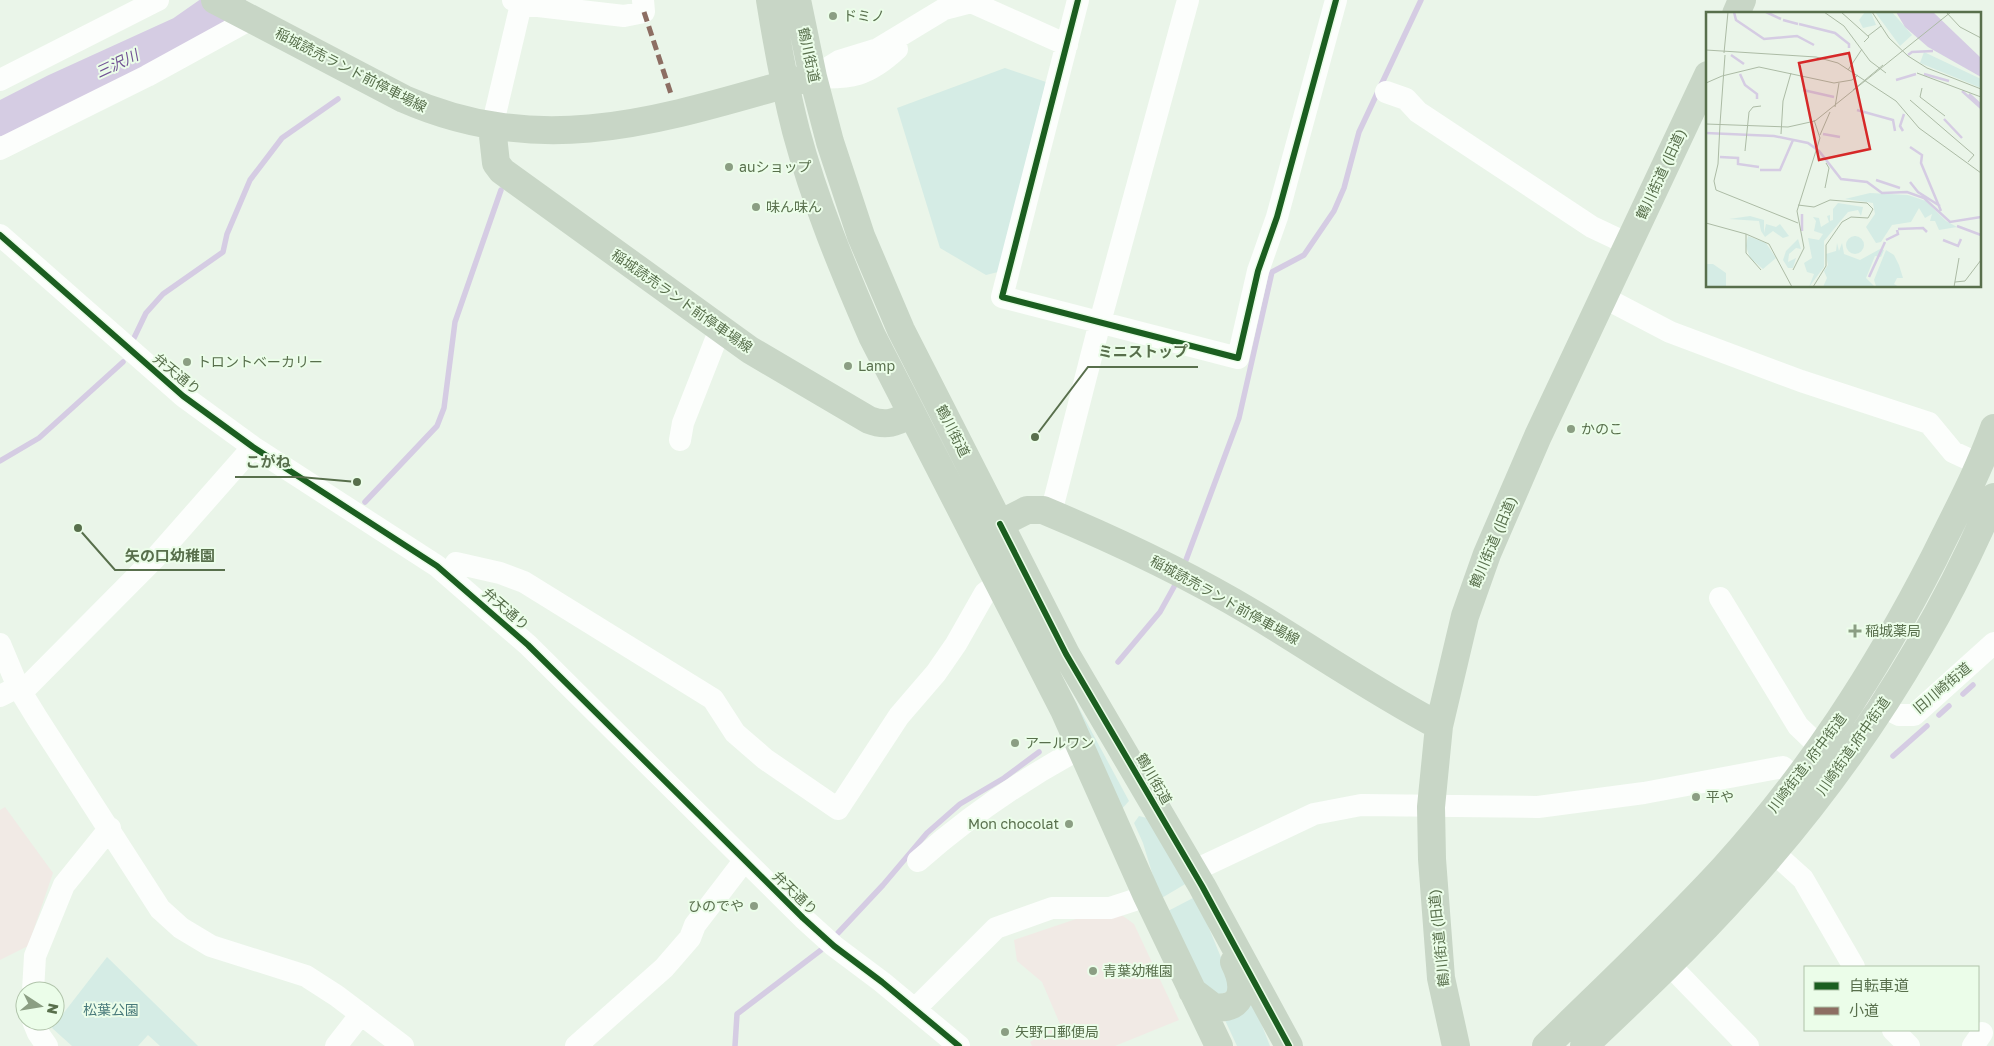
<svg xmlns="http://www.w3.org/2000/svg" width="1994" height="1046" font-family="'Golos Text','Noto Sans JP',sans-serif">
<style>
.education{fill:#f1eae5}
.green{fill:#d5ece5}
.lines{fill:none;stroke-linecap:round;stroke-linejoin:round}
.stream{stroke:#d5cce3;stroke-width:5.5}
.river{stroke:#d5cce3;stroke-width:34}
.minor{stroke:#fcfefc;stroke-width:22}
.major{stroke:#c8d6c6;stroke-width:28}
.quiet{stroke:#8d6e63;stroke-width:5;stroke-dasharray:10 5;stroke-linecap:butt}
.cycleway-casing{stroke:#ebfde9;stroke-width:9}
.cycleway{stroke:#1b5e20;stroke-width:6}
.poi-dot{fill:#8b9e83;stroke:#ebfde9;stroke-width:2}
.labels{text-anchor:middle;stroke-width:4;stroke-linejoin:round;paint-order:stroke}
.poi-label{font-size:14px;fill:#586f4c;stroke:#ebfde9;text-anchor:start}
.street-label{font-size:14px;fill:#586f4c;stroke:#ebfde9}
.park-label{font-size:14px;fill:#48797a;stroke:#ebfde9}
.water-label{font-size:15px;font-style:italic;fill:#715294;stroke:#ebfde9}
.inset-river{fill:none;stroke:#d5cce3;stroke-width:2.5}
.inset-road{fill:none;stroke:#acbba5;stroke-width:1}
.view{fill:#d62828;fill-opacity:0.15;stroke:#d62828;stroke-width:2.5}
.inset-edge{fill:none;stroke:#586f4c;stroke-width:2.5}
.leader{fill:none;stroke:#586f4c;stroke-width:2}
.callout-dot{fill:#586f4c;stroke:#ebfde9;stroke-width:2}
.callout-label{font-size:15px;text-anchor:middle;font-weight:bold;fill:#586f4c;stroke:#ebfde9;stroke-width:4;stroke-linejoin:round;paint-order:stroke}
</style>
<rect width="100%" height="100%" fill="#eaf5e9"/>
<!-- education -->
<path class="education" d="M5,807L53,873L28,946L0,960V810Z
M1123,916L1134,924L1179,1020L1115,1046H1032L1030,1042L1060,1024L1042,982L1017,961L1014,940L1082,917Z"/>
<!-- green -->
<path class="green" d="M1005,68L1046,82L998,272L986,275L940,248L897,108Z
M1059,671L1129,801L1120,811L1067,691Z
M1139,816L1147,818L1187,883L1160,899L1143,843L1134,823Z
M1193,898L1199,904L1234,989L1211,998L1168,911Z
M107,957L194,1042L198,1046H160L148,1035L138,1046H72L52,1028Z
M1252,1000L1270,1046H1237L1224,1018Z"/>
<g class="lines">
<!-- stream -->
<path class="stream" d="M134,338L146,313L163,294L223,252L227,234L250,180L282,138L338,99
M0,461L39,438L123,362
M365,502L437,426L444,408L455,322L501,190
M1186,560L1239,418L1272,272L1304,255L1334,211L1344,188L1359,132L1421,0
M1118,662L1160,612L1175,585
M1963,694L1973,685
M1939,715L1949,706
M1893,756L1927,726
M838,933L883,885L927,833L960,804L1004,778L1039,752
M735,1046L737,1014L821,950"/>
<!-- river -->
<path class="river" d="M0,119L57,90L182,33L229,0"/>
<!-- minor -->
<path class="minor" d="M513,0L521,4L624,16L644,12L643,0
M1078,0L1002,297L1238,358L1258,271L1277,217L1336,0
M813,77L839,61L878,49L944,9L971,2L1067,45
M813,77C851,79 868,76 897,49
M0,80L158,0
M1386,92L1406,99L1418,112L1592,227L1628,244
M492,127L522,0
M0,149L147,76L251,19
M0,235L183,396L253,447L437,566L528,645L803,918L834,946L882,982L959,1046
M1603,297L1670,332L1801,381L1929,423L1953,452L1979,464
M680,440L683,423L720,329
M1051,513L1100,322L1188,0
M448,575L456,563L500,573L524,582L713,699L735,733L765,759L838,809L899,716L936,673L956,644L985,593L998,583
M1720,598L1798,726L1821,748
M0,644L18,687L37,718L160,909L181,928L211,946L306,976L337,996L403,1046
M22,692L157,556L253,447
M1858,694L1899,715H1914L1994,643
M0,696L18,687
M1773,852L1803,879L1854,967
M918,861C967,818 1023,779 1081,748
M1193,871L1314,814L1361,805L1538,807L1644,793L1783,767L1797,779
M1657,952L1748,1046
M33,991L35,956L64,885L110,828
M915,1009L996,928L1052,908H1110L1147,896
M33,1021L38,1033L47,1046
M1893,1030L1909,1046
M336,1046L361,1014
M576,1046L664,968L690,938L695,925L744,861
M1973,1046L1982,1033"/>
<!-- major -->
<path class="major" d="M215,0L404,99C545,161 665,118 804,79
M770,0C777,44 785,88 796,131C815,202 843,269 872,336L1064,710L1147,896L1219,1046
M797,0L813,77L830,142L861,236L901,330L1066,654L1202,886L1289,1046
M1736,14L1742,0
M492,127L496,163L502,171L750,350L869,420C887,427 896,422 912,414
M984,532L1027,510H1043C1115,540 1186,573 1254,614C1315,651 1375,692 1439,726
M1192,991L1213,1007C1247,1011 1245,984 1234,962
M1456,1046L1441,978L1432,859L1431,807L1439,726L1465,616L1487,554L1538,436L1708,75
M1546,1046C1606,987 1667,930 1724,868C1810,773 1876,671 1934,558C1955,515 1978,473 1994,428
M1584,1046C1638,995 1692,944 1742,888C1846,773 1933,640 1994,497"/>
<!-- quiet -->
<path class="quiet" d="M644,12L671,94"/>
<!-- cycleway casing -->
<g class="cycleway-casing">
<path id="cycleway" d="M1078,0L1002,297L1238,358L1258,271L1277,217L1336,0
M0,235L183,396L253,447L437,566L528,645L803,918L834,946L882,982L959,1046
M1000,524L1066,654L1202,886L1289,1046"/>
</g>
<!-- cycleway -->
<use href="#cycleway" class="cycleway"/>
</g>
<!-- markers -->
<g class="poi-dot">
<circle cx="833" cy="16" r="5"/>
<circle cx="729" cy="167" r="5"/>
<circle cx="756" cy="207" r="5"/>
<circle cx="187" cy="362" r="5"/>
<circle cx="848" cy="366" r="5"/>
<circle cx="1571" cy="429" r="5"/>
<path d="M1852.5 623.5h5v5h5v5h-5v5h-5v-5h-5v-5h5z"/>
<circle cx="1015" cy="743" r="5"/>
<circle cx="1696" cy="797" r="5"/>
<circle cx="1069" cy="824" r="5"/>
<circle cx="754" cy="906" r="5"/>
<circle cx="1093" cy="971" r="5"/>
<circle cx="1005" cy="1032" r="5"/>
</g>
<g class="labels">
<!-- poi labels -->
<g class="poi-label">
<text x="843" y="21">ドミノ</text>
<text x="739" y="172">auショップ</text>
<text x="766" y="212">味ん味ん</text>
<text x="197" y="367">トロントベーカリー</text>
<text x="858" y="371">Lamp</text>
<text x="1581" y="434">かのこ</text>
<text x="1865" y="636">稲城薬局</text>
<text x="1025" y="748">アールワン</text>
<text x="1706" y="802">平や</text>
<text x="1059" y="829" text-anchor="end">Mon chocolat</text>
<text x="744" y="911" text-anchor="end">ひのでや</text>
<text x="1103" y="976">青葉幼稚園</text>
<text x="1015" y="1037">矢野口郵便局</text>
</g>
<!-- street labels -->
<g class="street-label">
<text transform="translate(809 55) rotate(78)" y="5">鶴川街道</text>
<text transform="translate(351 70) rotate(27)" y="5">稲城読売ランド前停車場線</text>
<text transform="translate(1661 174) rotate(-65)" y="5">鶴川街道 (旧道)</text>
<text transform="translate(682 301) rotate(35)" y="5">稲城読売ランド前停車場線</text>
<text transform="translate(177 374) rotate(39)" y="5">弁天通り</text>
<text transform="translate(953 431) rotate(63)" y="5">鶴川街道</text>
<text transform="translate(1493 542) rotate(-67)" y="5">鶴川街道 (旧道)</text>
<text transform="translate(1225 600) rotate(29)" y="5">稲城読売ランド前停車場線</text>
<text transform="translate(506 609) rotate(41)" y="5">弁天通り</text>
<text transform="translate(1942 688) rotate(-40)" y="5">旧川崎街道</text>
<text transform="translate(1853 746) rotate(-55)" y="5">川崎街道;府中街道</text>
<text transform="translate(1807 763) rotate(-53)" y="5">川崎街道; 府中街道</text>
<text transform="translate(1154 779) rotate(60)" y="5">鶴川街道</text>
<text transform="translate(795 893) rotate(44)" y="5">弁天通り</text>
<text transform="translate(1439 938) rotate(-96)" y="5">鶴川街道 (旧道)</text>
</g>
<!-- park labels -->
<g class="park-label">
<text x="111" y="1015">松葉公園</text>
</g>
<!-- water labels -->
<g class="water-label">
<text transform="translate(117 64) rotate(-25)" y="5">三沢川</text>
</g>
</g>
<!-- overview -->
<g transform="translate(1706 12)">
<rect width="275" height="275" fill="#eaf5e9"/>
<path d="M159,0H165L170,13L157,16L153,8ZM169,0H186L206,23L194,34ZM218,40L275,67V76L214,51ZM164,181L202,183L220,189L240,209L251,215L233,218L229,209H224L226,202L219,206L213,196L205,210L186,213L175,230L170,231L160,215L169,202L167,191L139,187ZM132,191L157,195L155,204L152,198L142,200L118,229V255L103,275L108,262L101,260L98,251L106,246L102,226L113,228L117,222L108,219L110,209L107,205L113,206L115,215L123,210L121,204L124,203V209L127,208V197ZM44,204L58,208V221L60,212L70,215L74,212L83,224L77,226L67,219L59,225L55,219L53,209L23,207ZM42,224L60,231L70,246L57,257L44,246L40,234ZM140 233a9 9 0 1 1 18 0a9 9 0 1 1-18 0ZM92,227L95,237L90,236L83,242L82,250L90,246L87,256H82L77,248L80,239ZM131,231L133,239L136,231L138,242L154,248L174,237L178,238L175,245L169,244L160,266L169,275H117L121,266L118,259L122,253L120,242L130,239ZM180,238L188,243L193,253L197,266H191L188,272L193,275L170,274L168,268ZM0,249L1,252H7L20,261V275H0Z" fill="#d5ece5"/>
<path d="M190,0H227L275,46V65L222,35L199,15Z" fill="#d5cce3"/>
<path class="inset-river" d="M28,0L30,8L58,27L91,24L108,33M60,0L75,7M77,8L92,12M93,12L129,21L143,32V36M25,43L38,52M202,43L206,40L227,39M34,62L39,73L51,82V87M218,62L243,69M190,68L210,62M97,78L128,85M256,79L275,96M263,82L275,93M151,98L187,108L189,119M238,107L256,126M197,119L194,114L198,102M0,121L68,124L102,131L113,139L135,167L161,170L176,181L201,180L218,186L244,210L275,205M117,122L134,125M204,135L216,143L215,151L235,199M14,145L32,146V152L53,155M54,158H74L87,128M170,168L194,176M204,170L212,180L234,194M251,214L275,223M192,217L217,216L221,220M96,219V202M180,228L192,222L191,218M237,228L252,234L255,227M163,265L179,230"/>
<path class="inset-road" d="M118,0L138,14L164,49L180,61M135,0L163,25L158,30M166,0L183,26L202,44L221,56L275,77M240,0L254,15L275,26M162,24L175,14M0,38L110,45L132,51L190,89L213,116L275,161M18,41L22,0M142,58L156,37M211,61L275,85M16,64L53,55L128,71L146,68L152,63M0,71L16,64M216,76L214,85L239,104M147,78L177,53M204,88L268,143L262,150M129,95L133,71M0,112L82,115L109,109L245,0M14,112L12,152L8,169L10,178L92,211M14,112L19,43M75,122L77,89L85,61M114,123L124,100M39,139L43,100L47,95L55,94M119,176L123,156L120,151M92,193L108,195L124,188L161,191L167,197L162,206L145,205L136,210L120,233V254L107,275M0,211L40,222M55,258L40,241V222L63,232L86,275M87,258L98,236L91,199L114,126L108,108M249,270L259,269L275,248M248,275L253,246"/>
<path class="view" d="M143,41L164,137L113,148L93,51Z"/>
<rect width="275" height="275" class="inset-edge"/>
</g>
<!-- callouts -->
<path class="leader" d="M1035 437L1088 367H1198M357 482L300 477H235M78 528L115 570H225"/>
<g class="callout-dot">
<circle cx="1035" cy="437" r="5"/>
<circle cx="357" cy="482" r="5"/>
<circle cx="78" cy="528" r="5"/>
</g>
<g class="callout-label">
<text x="1143" y="357">ミニストップ</text>
<text x="268" y="467">こがね</text>
<text x="170" y="561">矢の口幼稚園</text>
</g>
<!-- legend -->
<rect x="1804" y="966" width="175" height="65" fill="#ebfde9" stroke="#b0c4aa"/>
<rect x="1814" y="982" width="25" height="8" fill="#1b5e20" stroke="#b0c4aa"/>
<text x="1849" y="991" font-size="15" fill="#586f4c">自転車道</text>
<rect x="1814" y="1007" width="25" height="8" fill="#8d6e63" stroke="#b0c4aa"/>
<text x="1849" y="1016" font-size="15" fill="#586f4c">小道</text>
<!-- north arrow -->
<g transform="translate(40 1006) rotate(102)"><circle r="24" fill="#ebfde9" stroke="#b0c4aa"/>
<path d="M0-4L9 19L0 12L-9 19Z" fill="#8b9e83"/>
<text y="-8" font-size="14" font-weight="bold" text-anchor="middle" fill="#586f4c">N</text>
</g>
</svg>
